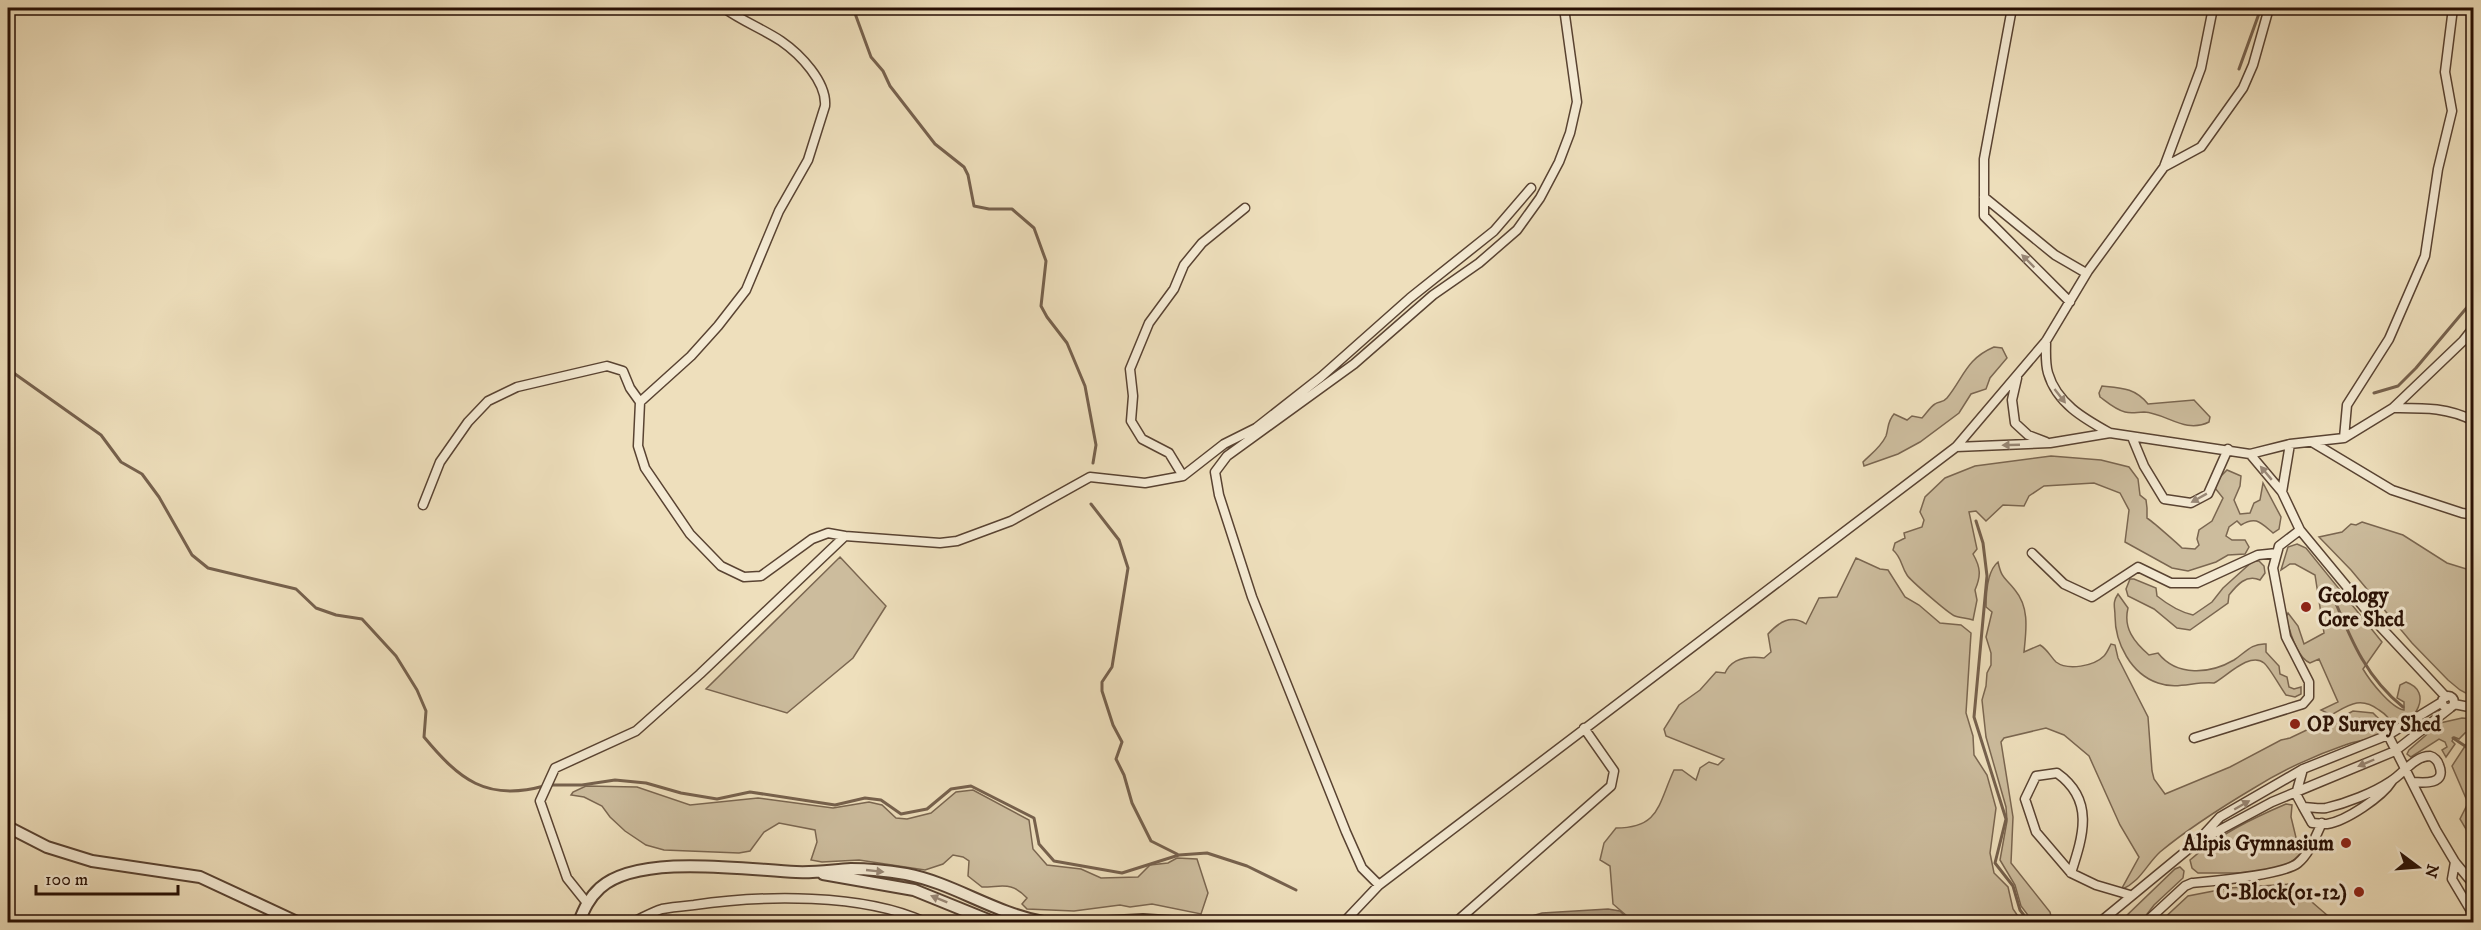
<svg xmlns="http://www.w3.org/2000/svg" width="2481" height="930" font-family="'IM FELL DW Pica',serif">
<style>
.green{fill:#ccbc9d;stroke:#7a6650;stroke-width:1.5}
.water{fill:#aa987d;stroke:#76614d;stroke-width:1.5}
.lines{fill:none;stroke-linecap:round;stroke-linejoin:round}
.shore{stroke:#685440;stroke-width:1.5}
.stream{stroke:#76614d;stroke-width:3}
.minor-casing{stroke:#594332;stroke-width:11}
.tertiary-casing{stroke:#594332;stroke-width:14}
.minor{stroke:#f4ead3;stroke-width:8}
.tertiary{stroke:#f4ead3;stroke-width:10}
.oneway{fill:#988776}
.poi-dot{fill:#8f2418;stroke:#f4ead3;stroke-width:2}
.labels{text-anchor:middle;stroke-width:6;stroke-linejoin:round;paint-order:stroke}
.poi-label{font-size:21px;font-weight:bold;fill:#270f04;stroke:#f4ead3;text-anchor:start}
</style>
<rect width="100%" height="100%" fill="#eedfbc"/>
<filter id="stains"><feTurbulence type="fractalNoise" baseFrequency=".00333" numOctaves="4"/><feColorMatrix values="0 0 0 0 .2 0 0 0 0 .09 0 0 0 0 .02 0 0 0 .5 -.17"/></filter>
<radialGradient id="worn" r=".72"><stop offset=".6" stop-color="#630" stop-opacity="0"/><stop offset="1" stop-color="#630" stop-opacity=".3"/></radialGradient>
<!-- green -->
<path class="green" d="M1994,347L2002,348L2007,358L1990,378L1986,389L1971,394L1959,413L1920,442L1898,454L1864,466L1863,462C1871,454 1881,447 1886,436C1889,427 1887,422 1894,414L1907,420L1912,416L1922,418C1926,414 1930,407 1935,404C1939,401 1943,403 1947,398C1964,377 1966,359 1994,347Z
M2102,386C2122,388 2135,388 2148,404L2194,400L2210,417L2209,422C2185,434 2166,413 2144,412C2137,412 2132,414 2125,412C2116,410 2108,403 2100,397L2099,393Z
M2051,456L2101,460L2129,467L2138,479L2140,495L2146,500L2147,508V518C2152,521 2178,544 2182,548L2195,549L2199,545L2197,539L2199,530L2212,521L2223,498L2215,488L2216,481L2227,470L2241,476L2240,486L2234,500L2240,514L2250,513L2254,503L2260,500L2263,483L2281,517L2279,529L2273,533C2260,522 2256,516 2241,525L2237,521L2229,527L2226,536L2232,540H2245L2249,547L2245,554L2228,555L2216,562L2188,571L2172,568L2125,542L2129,510L2120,493L2094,483L2044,486L2029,496L2024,506L2003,505L1986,521L1976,511L1969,512L1977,549L1973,554C1981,568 1981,576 1975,590L1977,600L1973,620C1967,618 1960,618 1955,616C1949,614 1910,580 1907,575C1901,566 1902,558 1893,550L1895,543L1905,538L1904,533L1922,527L1924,520L1920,512L1925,497L1945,478L1975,466Z
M2362,522L2403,535L2447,563L2473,571V697L2460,690L2448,680L2412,643L2351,570L2319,537L2342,532L2351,524L2356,525Z
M2297,544L2306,548L2382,642L2363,669C2370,681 2391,708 2404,710V702L2397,698L2400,685L2406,682C2434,692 2415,723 2394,728C2390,719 2387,715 2379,710C2360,696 2349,705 2331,715L2321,710L2338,702L2319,659L2310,663C2297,658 2289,629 2286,617L2288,613L2298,626L2304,644L2324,633L2315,575L2295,564H2290L2281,570L2288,547Z
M840,557L886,606L853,658L787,713L706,689Z
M1856,558L1880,569L1888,570L1905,597L1919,605L1940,623L1961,625L1971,633L1966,713L1973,736L1974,755L1987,775L1996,808L1990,853L1994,873L2008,887L2013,909L2022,922H1634L1613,904L1610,866L1600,860L1604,843L1616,828C1660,828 1658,804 1674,770H1682L1696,780L1700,768L1709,762L1718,765L1724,759L1666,736L1664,729L1679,705L1700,690L1716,672L1725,673C1732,658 1749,656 1764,658L1771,652L1768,634C1779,622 1791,614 1806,624L1819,598L1837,597Z
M2253,561H2259L2264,566L2265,573L2260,580C2246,574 2237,585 2229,595L2228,603L2190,630L2177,628L2154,609L2128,596L2126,589L2130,579H2134L2156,588L2157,596C2167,604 2180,612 2193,615L2212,602L2223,588Z
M1998,562C2002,580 2005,577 2015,590C2030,608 2026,631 2024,652L2040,645C2048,650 2050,656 2056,662C2068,671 2094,666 2104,656C2107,653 2109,648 2111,644L2115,645L2118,658L2148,717L2152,771L2154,779L2165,794L2230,767L2281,740L2290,738L2313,727L2325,726L2353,711L2373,713L2378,718L2384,733C2372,740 2358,740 2345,745C2313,756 2283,770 2254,788C2222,807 2189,828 2160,852C2146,865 2141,881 2121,890L2139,857L2120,825L2089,756L2064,735L2046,728L2004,738L2001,742L2013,817L2011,863L2050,912L2052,920L2050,922H2033L2021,906L2015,885L2000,860L2007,821L2006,807L1986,737L1982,700L1986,686L1987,673L1991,665V653L1986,637L1992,612L1986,607C1986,593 1987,571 1998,562Z
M2118,594L2128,608C2123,628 2134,642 2149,655L2158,653C2177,677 2210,674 2234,660C2245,653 2251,643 2266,644V652L2279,666L2280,674L2287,677L2289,687L2294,689L2301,687V694L2295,697L2286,695C2280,687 2270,668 2264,663C2250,651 2226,677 2214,683C2195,681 2177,690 2158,683C2131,674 2115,643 2115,616C2115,606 2112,603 2118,594Z
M2462,718L2473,719V730L2465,733L2459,739L2454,737L2452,741L2455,744L2446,757L2442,750L2447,747L2445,742L2439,739L2411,757L2407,754L2409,750L2440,723Z
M2473,739H2474L2473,841L2460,819L2468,803L2452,766L2469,740Z
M586,786L637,787L690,805L758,798L833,808L869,802L882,805L896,818L907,819L931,813L956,792L973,790L1029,820L1033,849L1047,865L1081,869L1101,878L1138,877L1150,865L1168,863L1177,858L1197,859L1208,893L1201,914L1152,904L1130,907L1120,905L1074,911L1027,909L1022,904L1027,898C1011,881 1003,887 982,887L968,876L969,861L963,857L953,855L943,864L925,870L859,860L822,862L811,860L817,842L815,830L779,823L764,832L750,851L739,853L664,850L646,845L625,831L610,817L602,806L584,797L571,795L573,792Z
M2286,804L2292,805L2291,817L2300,854C2281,878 2226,872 2198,873L2192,868L2190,860C2218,835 2251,819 2286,804Z
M2180,867L2184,871L2183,878L2154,905L2141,922H2109L2125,917L2175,869Z
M2291,884L2335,922H2160L2188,896L2229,888Z"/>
<!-- water -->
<path class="water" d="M1608,909L1620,911L1631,922H1512L1542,913Z"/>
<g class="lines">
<!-- shore -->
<path class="shore" d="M1530,922C1540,920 1609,913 1616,916C1618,917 1621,921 1623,922"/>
<!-- stream -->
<path class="stream" d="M814,8H824
M853,8L871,57L883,71L890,86L935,144L964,167L968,175L974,206L989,209H1012L1034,228L1046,261L1041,306L1047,317L1067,343L1085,386L1096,445L1093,463
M2239,69L2261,8
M8,369L101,435L121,462L142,474L159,497L192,555L208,568L296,589L316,608L336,615L362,619L396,656L417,690L426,711L424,737C459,779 486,802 544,786
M2374,393L2398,386L2416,368L2474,299
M1091,504L1119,540L1128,568L1112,667L1102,682V691L1113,725L1122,742L1116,759L1124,775L1132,803L1151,841L1177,854
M1976,521L1983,543L1987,576L1974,717L2006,819L1995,863L2013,886L2020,910L2029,922
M2332,594C2350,637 2365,677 2403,707
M2453,738L2474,752
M550,785H582L615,780L646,783L681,793L717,799L750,792L835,805L865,798L881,800L901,814L927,809L951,789L971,786L1034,818L1039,844L1054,861L1122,873L1179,855L1207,853L1247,866L1296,890"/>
<!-- minor casing -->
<g class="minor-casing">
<path id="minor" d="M2012,8L1984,159V216L2070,302
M2164,167L2201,147L2243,88L2253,65L2269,8
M1984,197L2055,255L2086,273
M2046,341C2046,351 2045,363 2048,373C2057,404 2085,419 2110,433
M2017,378L2012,400L2015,423L2028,435L2046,442
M640,402L691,356L718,326L746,290L779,211L808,160L825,106C827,82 800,54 781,41C763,29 742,21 724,8
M2393,408C2422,408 2447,407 2474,421
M2132,437L2144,466L2164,499L2191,503L2208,494L2228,449
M2344,438L2347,405L2389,339L2425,256L2438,169L2452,111L2445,72L2453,8
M2312,442L2392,490L2462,513L2474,515
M1956,447L2050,443L2110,433L2250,454L2290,444L2344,438L2393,408L2463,341L2474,327
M2250,454L2282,492L2300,530L2376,622L2446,697
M1183,476L1169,453L1142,439L1131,421L1133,396L1130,369L1149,323L1174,289L1184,265L1202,243L1245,208
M2282,492L2290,444
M423,505L440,462L468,422L488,401L517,387L607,366L623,371L630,388L640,402L638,446L645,468L690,534L721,566L744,577L761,576L812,539L828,533L845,536
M2032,553L2064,584L2092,597L2138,567L2171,583H2197L2258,555L2277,553
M2442 702a6 6 0 1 1 12 0a6 6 0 1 1-12 0Z
M2454,704L2474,708
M2388,735L2436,830L2455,862L2474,885
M2194,738L2303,704L2309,697V682L2286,637L2273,568L2279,546L2300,530
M2303,769L2296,794L2303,807C2310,807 2319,809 2326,808C2347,803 2373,793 2391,781C2403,774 2414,756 2430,756C2434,757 2438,761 2439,765C2447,785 2424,783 2412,782
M2303,807L2312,823C2316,823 2322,824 2327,824C2346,821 2382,797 2392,781
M2203,839L2272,802L2395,751L2450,708
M2455,862L2452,879L2474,916
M2071,873C2083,836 2095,800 2057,773L2036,776L2025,799L2036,832L2071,873L2096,885L2130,895
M1379,885L1362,868L1346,832L1252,597L1219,495L1215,472L1227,456L1354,364L1433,295L1479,263L1517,230L1540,198L1559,162L1570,133L1577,102L1564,8
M587,903L567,878L540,801L555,768L636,731L700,674L845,536L940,543L957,541L1011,521L1090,477L1145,483L1183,476L1224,444L1256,428L1321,377L1410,298L1494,231L1531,188
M633,922C642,918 652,912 662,909C672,907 684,906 694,905C762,895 863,893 925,922
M1344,922L1379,885L1956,447L2046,341L2088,271L2164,167L2201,68L2213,8
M1456,922L1611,786L1614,771L1584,728
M2100,922L2197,842L2220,817L2303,769L2388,735L2442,702
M2146,922L2185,886L2192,883C2213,881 2284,875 2298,863C2310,853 2315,837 2322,823"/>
</g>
<!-- tertiary casing -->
<g class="tertiary-casing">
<path id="tertiary" d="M8,827L47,847L92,861L200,877L297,922
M823,874L914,890L993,922
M579,922C584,909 589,898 600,888C639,853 747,870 796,872C815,873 833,870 851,869C869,869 888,871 906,874C953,883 994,913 1043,922
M1106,922L1143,920L1172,922"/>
</g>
<!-- minor -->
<use href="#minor" class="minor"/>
<!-- tertiary -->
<use href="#tertiary" class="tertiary"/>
</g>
<!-- one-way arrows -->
<defs><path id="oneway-solid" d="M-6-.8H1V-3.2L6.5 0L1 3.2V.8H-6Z" transform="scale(1.5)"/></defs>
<g class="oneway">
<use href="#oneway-solid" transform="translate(2028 261) rotate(-135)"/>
<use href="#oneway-solid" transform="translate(2060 396) rotate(52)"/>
<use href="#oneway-solid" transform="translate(2011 445) rotate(178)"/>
<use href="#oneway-solid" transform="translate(2266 473) rotate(-130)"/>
<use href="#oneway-solid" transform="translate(2199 498) rotate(151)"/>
<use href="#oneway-solid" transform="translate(2366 763) rotate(157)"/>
<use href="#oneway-solid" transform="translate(2242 805) rotate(-30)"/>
<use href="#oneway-solid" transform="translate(875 871) rotate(6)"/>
<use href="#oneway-solid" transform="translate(939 899) rotate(-158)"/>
</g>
<!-- markers -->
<g class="poi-dot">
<circle cx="2306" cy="607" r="6"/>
<circle cx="2295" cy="724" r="6"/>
<circle cx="2346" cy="843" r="6"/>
<circle cx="2359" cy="892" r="6"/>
</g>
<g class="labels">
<!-- poi labels -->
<g class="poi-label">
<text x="2318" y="602">Geology<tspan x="2318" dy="24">Core Shed</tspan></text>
<text x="2307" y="731">OP Survey Shed</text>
<text x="2334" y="850" text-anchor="end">Alipis Gymnasium</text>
<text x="2347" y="899" text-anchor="end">C-Block(01-12)</text>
</g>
</g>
<!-- margin -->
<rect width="2481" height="930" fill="none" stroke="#eedfbc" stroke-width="30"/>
<rect x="9" y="9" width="2463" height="912" fill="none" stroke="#270f04" stroke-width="3"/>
<rect x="15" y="15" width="2451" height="900" fill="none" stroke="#270f04" stroke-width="1.5"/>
<!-- north arrow -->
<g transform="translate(2418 867) rotate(106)" stroke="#f4ead3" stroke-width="4.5" paint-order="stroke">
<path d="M0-4.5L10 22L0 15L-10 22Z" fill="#270f04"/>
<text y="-9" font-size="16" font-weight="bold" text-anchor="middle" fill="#270f04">N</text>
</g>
<!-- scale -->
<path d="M36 885v9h142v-9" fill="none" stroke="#270f04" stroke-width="3"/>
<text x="45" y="885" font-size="18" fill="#270f04" stroke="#f4ead3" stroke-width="4.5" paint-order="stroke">100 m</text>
<rect width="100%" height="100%" filter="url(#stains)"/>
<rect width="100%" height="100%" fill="url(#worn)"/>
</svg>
